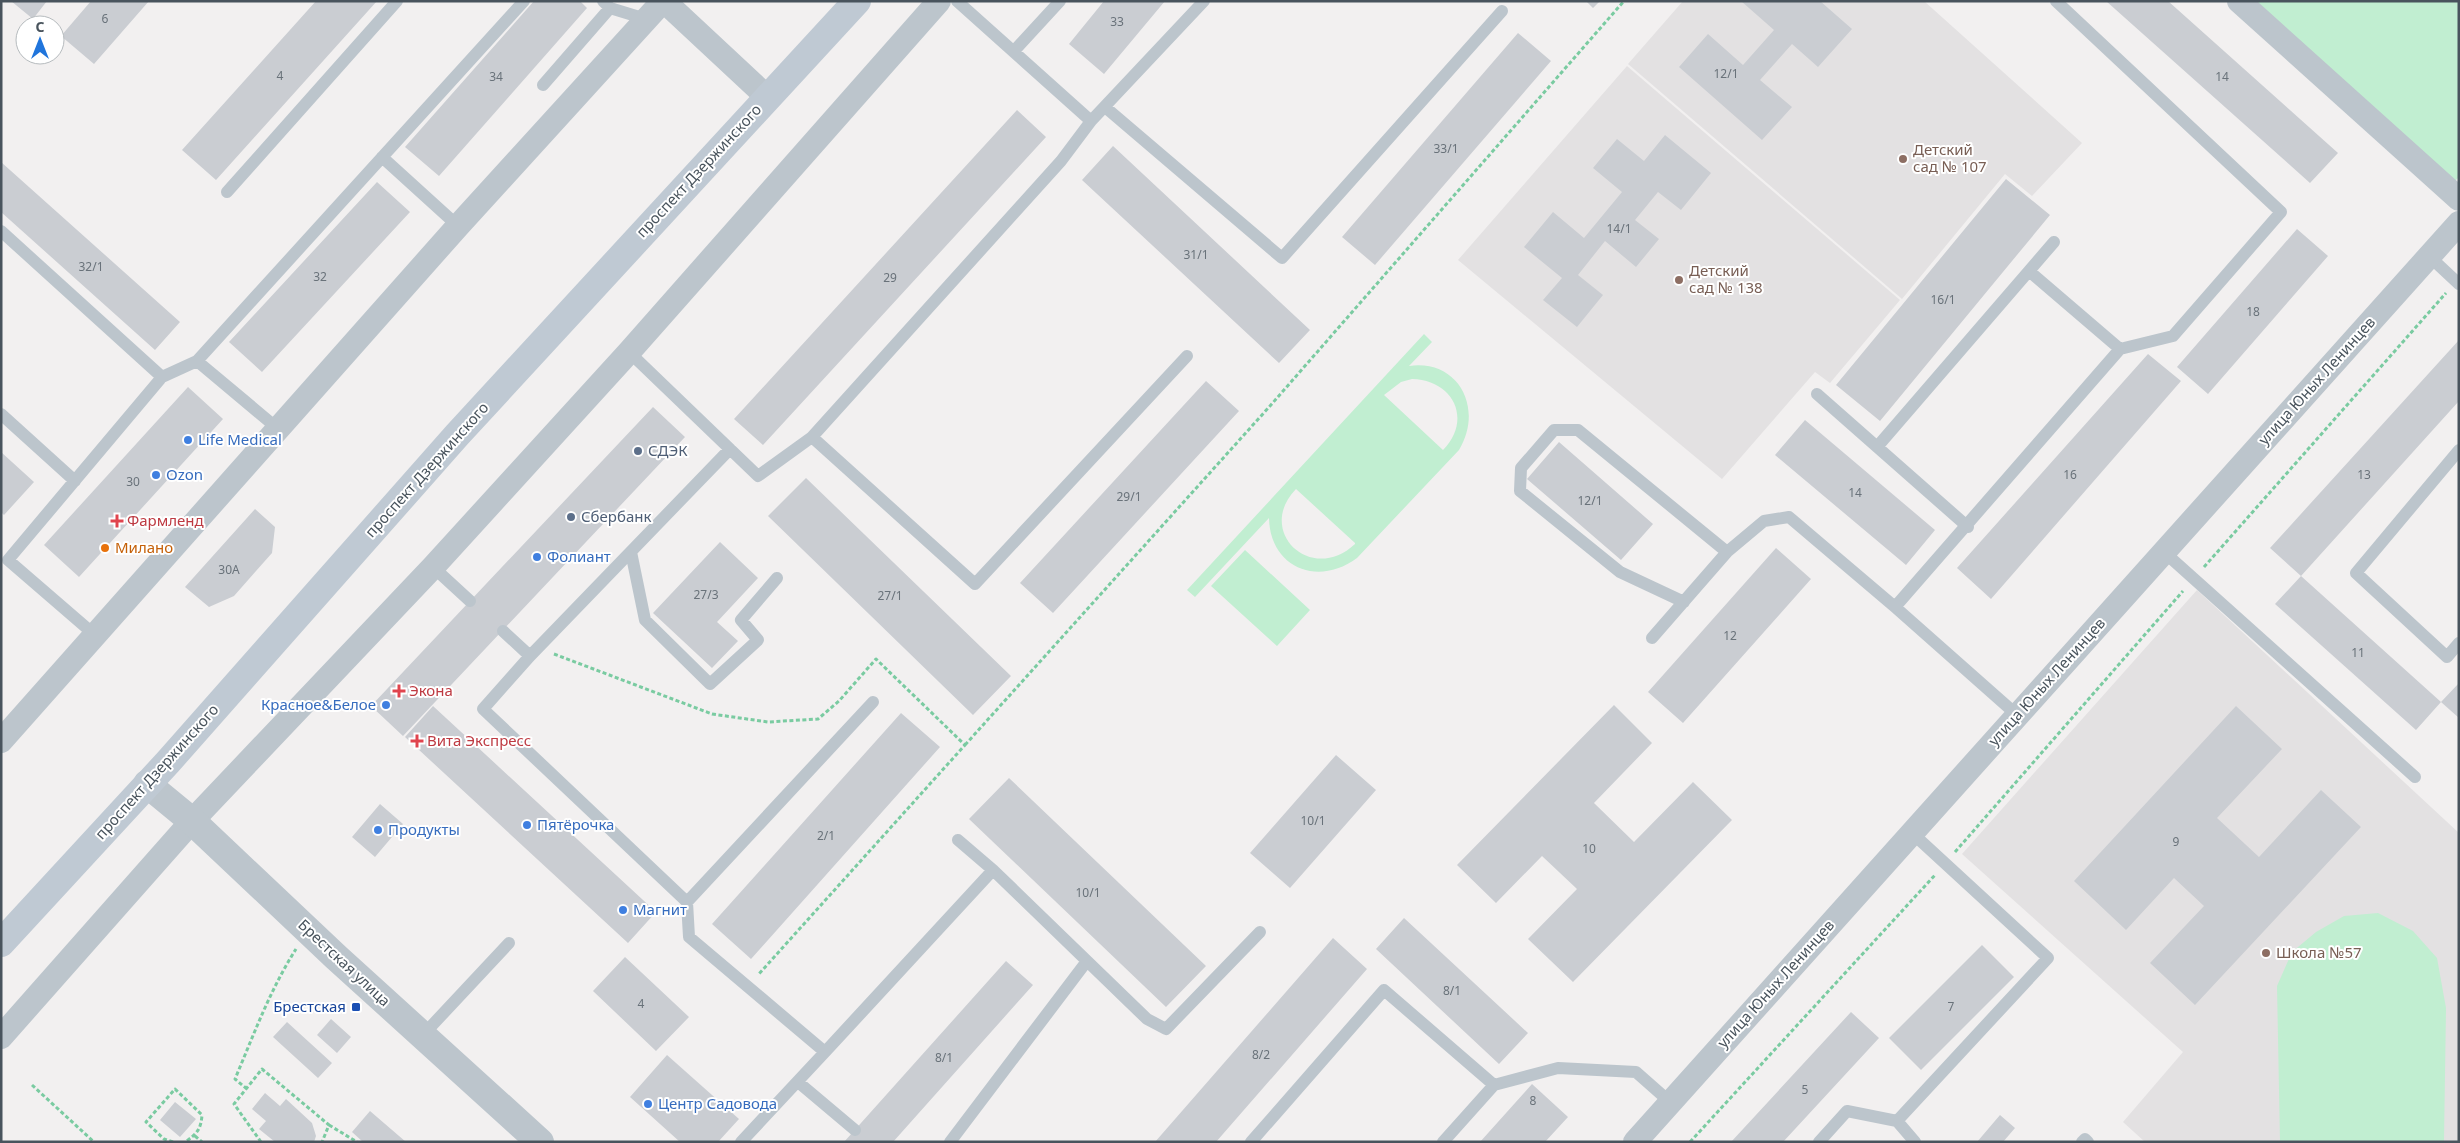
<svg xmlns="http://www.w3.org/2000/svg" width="2460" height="1143" font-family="'Noto Sans',sans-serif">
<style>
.education{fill:#e3e1e2}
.green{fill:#c1eed1;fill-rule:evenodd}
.building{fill:#cacdd2}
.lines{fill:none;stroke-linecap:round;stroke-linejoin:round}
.path{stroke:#7acba1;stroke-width:3;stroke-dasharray:4 2.5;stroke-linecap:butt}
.service{stroke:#bcc5cc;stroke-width:12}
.minor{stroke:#bcc5cc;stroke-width:24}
.tertiary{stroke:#bcc5cc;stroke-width:28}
.secondary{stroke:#bfc9d3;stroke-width:28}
.education-dot{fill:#8d6e63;stroke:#fff;stroke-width:2}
.shop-dot{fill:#3f7fe0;stroke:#fff;stroke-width:2}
.service-dot{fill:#5c6f8a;stroke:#fff;stroke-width:2}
.health-dot{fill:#e0444e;stroke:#fff;stroke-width:2}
.food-dot{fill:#e8710a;stroke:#fff;stroke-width:2}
.transit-dot{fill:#1a4fb4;stroke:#fff;stroke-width:2}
.labels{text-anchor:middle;stroke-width:4;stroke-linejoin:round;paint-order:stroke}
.number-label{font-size:12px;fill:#69727a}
.education-label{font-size:15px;fill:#785e54;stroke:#fff;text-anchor:start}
.street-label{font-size:15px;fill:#49545d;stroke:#fff}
.shop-label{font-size:15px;fill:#366cbe;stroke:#fff;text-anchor:start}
.service-label{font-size:15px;fill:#4e5e75;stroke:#fff;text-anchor:start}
.health-label{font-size:15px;fill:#be3a42;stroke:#fff;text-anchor:start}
.food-label{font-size:15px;fill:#c56008;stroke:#fff;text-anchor:start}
.transit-label{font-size:15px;fill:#164399;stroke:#fff;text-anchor:end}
</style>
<rect width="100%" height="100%" fill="#f2f0f0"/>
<!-- education -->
<path class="education" d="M1683,1H1924L2082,143L2032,196L2005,174L1902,299L1628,64Z
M1627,66L1900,300L1830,383L1815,372L1722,479L1458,260Z
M2197,590L2459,833V1142H2145L2123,1122L2183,1052L1962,854Z"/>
<!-- green -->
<path class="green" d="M2256,1H2459V177L2454,182Z
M1424,334L1432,342L1409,366C1459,359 1484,409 1459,450L1357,558C1318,587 1270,568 1269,518L1195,597L1187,590ZM1412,379C1453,380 1473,419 1443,450L1384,395L1401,382ZM1296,489L1355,543V544C1311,585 1255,531 1296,489Z
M1245,550L1310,610L1277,646L1211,586Z
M2378,913L2413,931L2437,958L2446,1008L2444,1142H2280L2277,986L2292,952L2316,932L2344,916Z"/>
<!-- building -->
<path class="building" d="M11,1H47L33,19Z
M91,1H149L94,64L61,36Z
M316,1H377L216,180L182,150Z
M534,1H580L587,8L439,176L405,147Z
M1104,1H1165L1104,74L1069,44Z
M1586,1H1600L1593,8Z
M1741,1H1820L1852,29L1818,67L1792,44L1760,80L1792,107L1762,140L1679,67L1708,34L1743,65L1774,30Z
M2106,1H2168L2338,153L2310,183Z
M1518,33L1551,61L1375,265L1342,237Z
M1017,110L1046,137L763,445L734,419Z
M1665,135L1711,173L1681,210L1658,192L1635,220L1659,239L1636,267L1605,241L1578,275L1603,295L1577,327L1543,300L1562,278L1524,247L1553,212L1584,238L1622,192L1593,168L1617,139L1644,161Z
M1113,146L1310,330L1279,363L1082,180Z
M1,162L180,322L155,350L1,212Z
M2006,179L2050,215L1880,421L1836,385Z
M377,182L410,212L262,372L229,342Z
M2297,229L2328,256L2208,394L2177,367Z
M2459,340V401L2301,576L2270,548Z
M2148,354L2181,381L1991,599L1957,568Z
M1206,381L1239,411L1053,613L1020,583Z
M188,387L223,419L79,577L44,545Z
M653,407L685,437L403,736L371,706Z
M1805,420L1935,530L1906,565L1775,455Z
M1559,442L1653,524L1621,560L1527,479Z
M1,452L34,482L4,515L1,512Z
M806,478L1011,676L973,715L768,516Z
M255,509L275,527L272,553L234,596L209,607L185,587Z
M720,542L758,578L717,622L738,641L712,668L653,613Z
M1776,548L1811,579L1683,723L1648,692Z
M2301,576L2441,702L2416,730L2275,604Z
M2459,683V718L2441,702Z
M1614,705L1652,743L1594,803L1634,842L1693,782L1732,820L1573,982L1528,939L1577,889L1542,856L1496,903L1457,865Z
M433,706L656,912L628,943L405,737Z
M2236,706L2282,749L2217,818L2259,857L2321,790L2361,827L2195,1005L2150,963L2204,906L2174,878L2126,930L2074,881Z
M901,713L940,747L751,959L712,924Z
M1336,755L1376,790L1290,888L1250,853Z
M1009,778L1206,966L1166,1007L969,819Z
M380,804L403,824L375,857L352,837Z
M1404,918L1528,1033L1499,1064L1376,949Z
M1333,938L1367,969L1216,1142H1155Z
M1982,945L2014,977L1921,1070L1889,1038Z
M625,957L689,1017L656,1051L593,991Z
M1006,961L1033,985L893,1142H844Z
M1851,1012L1879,1038L1783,1142H1731Z
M331,1019L351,1037L337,1053L317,1035Z
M287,1022L332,1063L318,1078L273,1037Z
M667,1055L739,1119L718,1142H680L630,1097Z
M1532,1084L1568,1117L1545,1142H1480Z
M265,1093L280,1106L286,1099L312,1123L316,1136L314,1142H275L259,1129L266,1121L252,1109Z
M175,1102L196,1119L180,1137L160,1120Z
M370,1111L406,1142H363L352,1132Z
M2000,1115L2015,1128L2003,1142H1977Z"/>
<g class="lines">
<!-- path -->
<path class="path" d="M2204,567L2446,293
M554,654L712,714L768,722L818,719L839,701L876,659L965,745L758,975
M965,745L1270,406L1624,1
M1955,852L2183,591
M32,1085L94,1142
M247,1089L235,1079C254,1034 270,990 296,949
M329,1125L357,1142
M195,1136L202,1142
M173,1142L164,1139L146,1122L175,1089L202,1115C201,1129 197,1134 185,1142
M261,1142L234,1104L262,1069L329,1125L322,1142
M1690,1142L1935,875"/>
<!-- service -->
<path class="service" d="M957,1L1091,121L1204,1
M610,8L646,19
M1014,51L1060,1
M543,85L610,8L603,1
M1105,107L1282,258L1502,11
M382,157L458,226
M227,192L397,1
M1,231L162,377
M2429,256L2459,284
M2029,271L2120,349
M629,352L758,476L812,437L975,584L1187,356
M197,361L524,1
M1817,394L1968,527
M1,414L75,481
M812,437L1061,161L1091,121
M1877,447L2054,242
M730,449L530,656L483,709L687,902L689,937L825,1052L741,1142
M2459,450L2356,573L2447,657L2459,643
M631,552L645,620L710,684L758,640L741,620L777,578
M1727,552L1764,521L1789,517L1895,607L2017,715
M2164,552L2415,777
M433,567L470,601
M1895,607L2120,349L2173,336L2281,212L2056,1
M503,631L530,656
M96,636L8,560L162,377L197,361L277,428
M1652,638L1727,552L1578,430H1554L1521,468L1520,491L1620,572L1684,602
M1911,832L2048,958L1897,1121L1915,1142
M958,840L993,870
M687,902L873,702
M423,1035L509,943
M825,1052L993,870L1147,1019L1166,1029L1260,932
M798,1082L855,1130
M950,1142L1087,961
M1251,1142L1384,990L1494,1085L1558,1068L1636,1072L1670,1102
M1443,1142L1494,1085
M1819,1142L1847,1111L1897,1121
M2082,1142L2085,1139L2088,1142"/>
<!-- minor -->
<path class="minor" d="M664,1L767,97
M2239,1L2459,199
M1,741L458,226L663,1
M1,1037L192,821L433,567L629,352L939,1
M1635,1142L2459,223"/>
<!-- tertiary -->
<path class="tertiary" d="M147,784L192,821L336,957L540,1142"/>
<!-- secondary -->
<path class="secondary" d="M1,943L168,762L457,435L857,1"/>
</g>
<!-- markers -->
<g class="education-dot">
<circle cx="1903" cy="159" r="5"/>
<circle cx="1679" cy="280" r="5"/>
<circle cx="2266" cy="953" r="5"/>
</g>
<g class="shop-dot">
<circle cx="188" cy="440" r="5"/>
<circle cx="156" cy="475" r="5"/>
<circle cx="537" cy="557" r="5"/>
<circle cx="386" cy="705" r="5"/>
<circle cx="527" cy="825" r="5"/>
<circle cx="378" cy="830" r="5"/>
<circle cx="623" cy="910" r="5"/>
<circle cx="648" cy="1104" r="5"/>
</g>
<g class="service-dot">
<circle cx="638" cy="451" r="5"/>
<circle cx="571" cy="517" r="5"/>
</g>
<g class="health-dot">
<path d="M114.5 513.5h5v5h5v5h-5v5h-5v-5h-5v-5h5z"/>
<path d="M396.5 683.5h5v5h5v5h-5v5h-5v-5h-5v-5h5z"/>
<path d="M414.5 733.5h5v5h5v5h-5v5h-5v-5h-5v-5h5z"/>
</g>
<circle class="food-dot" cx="105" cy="548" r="5"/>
<rect class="transit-dot" x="351" y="1002" width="10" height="10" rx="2.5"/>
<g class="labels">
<!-- number labels -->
<g class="number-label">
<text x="105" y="23">6</text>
<text x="1117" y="26">33</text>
<text x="1726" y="78">12/1</text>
<text x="280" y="80">4</text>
<text x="496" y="81">34</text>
<text x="2222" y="81">14</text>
<text x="1446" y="153">33/1</text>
<text x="1619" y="233">14/1</text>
<text x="1196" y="259">31/1</text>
<text x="91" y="271">32/1</text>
<text x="320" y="281">32</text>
<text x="890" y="282">29</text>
<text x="1943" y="304">16/1</text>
<text x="2253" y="316">18</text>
<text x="2070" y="479">16</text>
<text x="2364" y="479">13</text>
<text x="133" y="486">30</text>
<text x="1855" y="497">14</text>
<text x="1129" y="501">29/1</text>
<text x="1590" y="505">12/1</text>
<text x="229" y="574">30А</text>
<text x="706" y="599">27/3</text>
<text x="890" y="600">27/1</text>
<text x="1730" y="640">12</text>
<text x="2358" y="657">11</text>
<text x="1313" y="825">10/1</text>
<text x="826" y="840">2/1</text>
<text x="2176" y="846">9</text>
<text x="1589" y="853">10</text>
<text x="1088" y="897">10/1</text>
<text x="1452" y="995">8/1</text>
<text x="641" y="1008">4</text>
<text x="1951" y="1011">7</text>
<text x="1261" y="1059">8/2</text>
<text x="944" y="1062">8/1</text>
<text x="1805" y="1094">5</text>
<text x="1533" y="1105">8</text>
</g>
<!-- education labels -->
<g class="education-label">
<text x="1913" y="155">Детский<tspan x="1913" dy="17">сад № 107</tspan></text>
<text x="1689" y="276">Детский<tspan x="1689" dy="17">сад № 138</tspan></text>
<text x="2276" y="958">Школа №57</text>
</g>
<!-- street labels -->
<g class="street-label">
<text transform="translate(699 171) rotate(-47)" y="5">проспект Дзержинского</text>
<text transform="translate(2317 381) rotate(-48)" y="5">улица Юных Ленинцев</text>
<text transform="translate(427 470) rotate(-48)" y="5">проспект Дзержинского</text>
<text transform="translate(2047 682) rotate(-48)" y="5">улица Юных Ленинцев</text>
<text transform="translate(157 772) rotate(-48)" y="5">проспект Дзержинского</text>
<text transform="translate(344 963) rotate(43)" y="5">Брестская улица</text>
<text transform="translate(1776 984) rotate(-48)" y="5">улица Юных Ленинцев</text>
</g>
<!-- shop labels -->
<g class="shop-label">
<text x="198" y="445">Life Medical</text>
<text x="166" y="480">Ozon</text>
<text x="547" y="562">Фолиант</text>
<text x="376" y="710" text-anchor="end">Красное&amp;Белое</text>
<text x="537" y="830">Пятёрочка</text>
<text x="388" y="835">Продукты</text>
<text x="633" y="915">Магнит</text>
<text x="658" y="1109">Центр Садовода</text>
</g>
<!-- service labels -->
<g class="service-label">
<text x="648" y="456">СДЭК</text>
<text x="581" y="522">Сбербанк</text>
</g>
<!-- health labels -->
<g class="health-label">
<text x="127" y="526">Фармленд</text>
<text x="409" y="696">Экона</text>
<text x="427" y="746">Вита Экспресс</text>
</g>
<!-- food labels -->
<g class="food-label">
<text x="115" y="553">Милано</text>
</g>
<!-- transit labels -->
<g class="transit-label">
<text x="346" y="1012">Брестская</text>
</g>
</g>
<!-- border -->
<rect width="2460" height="1143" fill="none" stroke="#49545d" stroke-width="5"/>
<!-- north arrow -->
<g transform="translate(40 40)"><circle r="24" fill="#ffffff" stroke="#b6bbbe"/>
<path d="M0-4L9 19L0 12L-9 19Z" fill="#2075dc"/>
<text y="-8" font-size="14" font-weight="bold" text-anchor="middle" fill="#49545d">С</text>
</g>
</svg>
